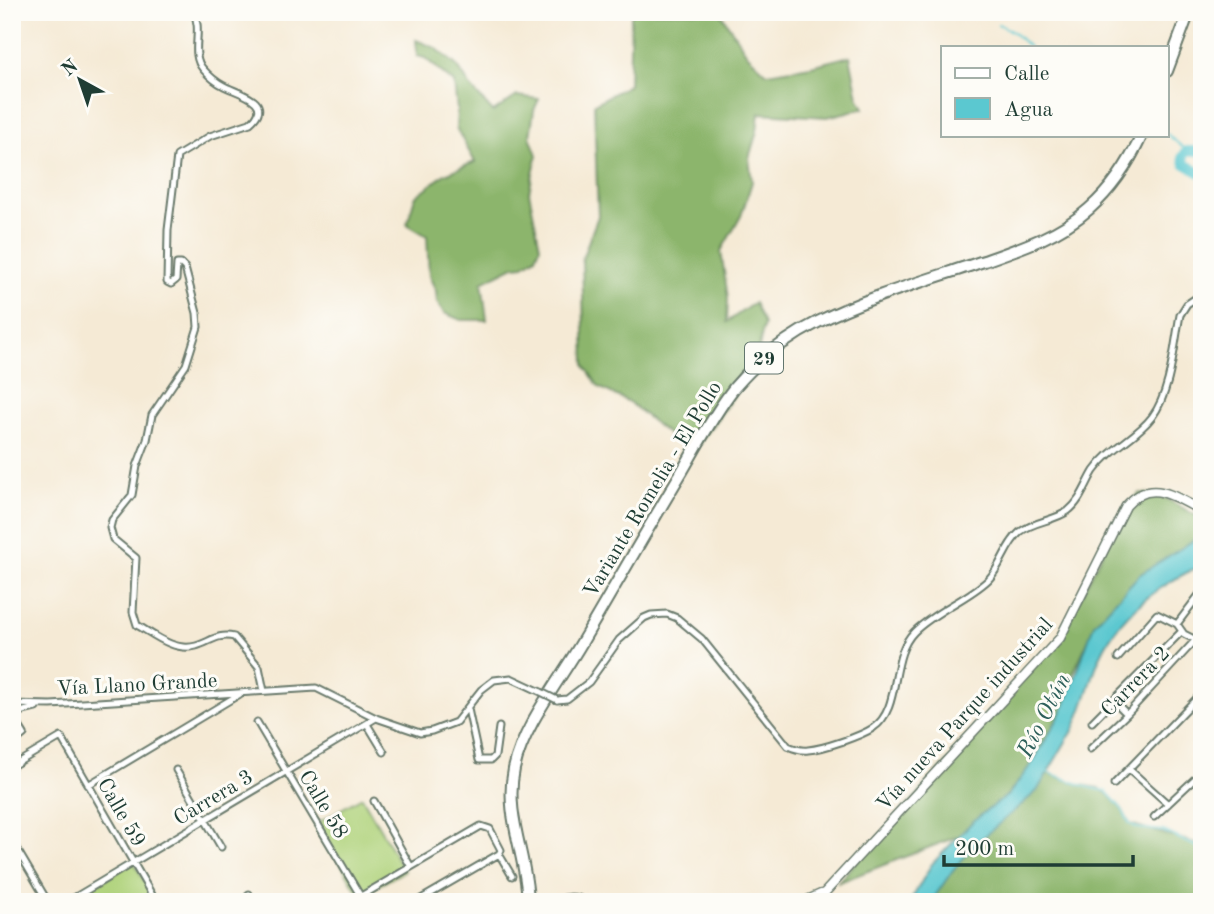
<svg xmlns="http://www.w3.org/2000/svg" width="1214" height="914" font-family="'Old Standard TT',serif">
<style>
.green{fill:#b0d37d;stroke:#688858;stroke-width:2}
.forest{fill:#8cb56c;stroke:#567950;stroke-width:2}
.water{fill:#5bc8d0;stroke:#3d8282;stroke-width:2}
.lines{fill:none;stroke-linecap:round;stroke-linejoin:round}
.stream{stroke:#5bc8d0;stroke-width:2}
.river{stroke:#5bc8d0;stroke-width:10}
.street-casing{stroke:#6a7a6c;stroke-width:9}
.secondary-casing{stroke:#6a7a6c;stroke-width:11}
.highway-casing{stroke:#6a7a6c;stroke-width:14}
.street{stroke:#fff;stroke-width:5}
.secondary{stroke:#fff;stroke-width:8}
.highway{stroke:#fff;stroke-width:10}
.street-bridge-casing{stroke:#6a7a6c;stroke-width:9;stroke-linecap:butt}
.street-bridge{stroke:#fff;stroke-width:5}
.labels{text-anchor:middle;stroke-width:6;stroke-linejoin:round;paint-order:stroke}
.shield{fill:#fdfcf7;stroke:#62766e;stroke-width:2}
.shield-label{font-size:19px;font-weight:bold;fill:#1f3d34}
.street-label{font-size:21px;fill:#1f3d34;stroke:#fdfcf7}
.water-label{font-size:23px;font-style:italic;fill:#2e605b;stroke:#fdfcf7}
</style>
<rect width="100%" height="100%" fill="#fdfcf7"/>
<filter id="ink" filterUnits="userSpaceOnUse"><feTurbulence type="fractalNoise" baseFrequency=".0143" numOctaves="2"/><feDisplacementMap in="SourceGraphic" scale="14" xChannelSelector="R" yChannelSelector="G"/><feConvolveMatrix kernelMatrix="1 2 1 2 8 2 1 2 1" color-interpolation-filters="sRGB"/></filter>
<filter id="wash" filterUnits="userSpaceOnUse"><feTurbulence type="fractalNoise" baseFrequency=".00686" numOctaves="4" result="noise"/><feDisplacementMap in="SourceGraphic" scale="28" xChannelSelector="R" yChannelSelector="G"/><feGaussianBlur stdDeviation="1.57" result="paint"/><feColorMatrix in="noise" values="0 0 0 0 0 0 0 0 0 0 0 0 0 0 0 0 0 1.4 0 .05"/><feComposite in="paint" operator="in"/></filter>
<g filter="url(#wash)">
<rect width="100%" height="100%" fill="#f5ead5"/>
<!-- green -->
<path class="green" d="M362,797L404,871L360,896L317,823Z
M134,862L156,902H88L82,893Z"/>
<!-- forest -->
<path class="forest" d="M634,12H720L747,54L767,73L811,66L850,56L858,97L864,108L827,117L759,113L757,131L749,158L752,182L741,216L721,251L728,298L727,322L754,303L764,324L755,366L692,454L629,402L599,387L585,366L582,259L598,216L594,104L629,85L631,16Z
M416,40L436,48L458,67L472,89L493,112L517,96L539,99L534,110L530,136L537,155L529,192L540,247L536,257L524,265L514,266L482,282L487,320H461L444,313L437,302L436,291L429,276L427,236L407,224L415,197L445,174L475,162L456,128L457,110L454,83L425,58L417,56Z
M1140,493L1160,495L1202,519V542L1092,632L1071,678L1065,706L1025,774L987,819L1040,770L1081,785L1099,788L1108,794L1122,809L1130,824L1202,845V902H925L982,827L837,883L1060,638L1126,506Z"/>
<!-- water -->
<path class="water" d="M1202,535V565C1153,588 1110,620 1094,673C1090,686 1076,731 1068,738L1037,791L978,842L953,870L931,902H910L931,865L974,820L1008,795L1033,762L1065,706L1094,624L1139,575Z"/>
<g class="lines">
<!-- stream -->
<path class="stream" d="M998,24L1013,32L1029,47
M1167,134L1187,151
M1047,772L1084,786L1106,791L1122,809L1130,824L1137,828L1163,831L1202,849"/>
<!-- river -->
<path class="river" d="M1202,151H1187L1183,156L1185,164L1202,174"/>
</g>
</g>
<g filter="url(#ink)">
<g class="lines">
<!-- street casing -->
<g class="street-casing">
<path id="street" d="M193,12C204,30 189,53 203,69C209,76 216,82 224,86C237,93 276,101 250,123L210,136L177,156L168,230L167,282L171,284L176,280L177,264H181L185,268L197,313L198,327L186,365L152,415L147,440L137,466L132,495L112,520L110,528L113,539L136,558L133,612L137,625C154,635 175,652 196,646C210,642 218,633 234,637L259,667L264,691
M1177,624L1202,591
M1118,658L1157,614L1177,624L1184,634L1196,640
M557,700L567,699L589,682L619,640L644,618L651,615L667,614L677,618L702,639L788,746C795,749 801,751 808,750C823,749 861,736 873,728C902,709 889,657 914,632C935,611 968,599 988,580C1002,566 1005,545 1020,532C1034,521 1054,521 1068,511C1081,501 1086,484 1094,471C1110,448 1136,438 1152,417C1171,392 1174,346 1180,315L1187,304L1202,294
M1114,701L1127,714
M12,704L51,705L316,688L376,718L420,733L432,731L456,722L481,690L494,680L511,678L541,692
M468,709L479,760H491L495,756L499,727
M12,714L36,708
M12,715L24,734L12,744
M257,722L364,902
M1092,722L1182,631
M367,724L384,752
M1090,749L1127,714L1202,633
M12,766L61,737L156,902
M1129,769L1168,804
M176,770L221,847
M1114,784L1202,693
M88,785L240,694
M374,801L411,867
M1154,817L1202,772
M12,841L48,902
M249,894L253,902
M67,902L376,718
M351,902L481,826L490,829L501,850L499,854L512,876
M416,902L499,854"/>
</g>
<!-- secondary casing -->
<g class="secondary-casing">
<path id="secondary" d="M557,902C564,898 577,896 583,902
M803,902L821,894
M816,902L1060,638L1126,506C1151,477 1175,497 1202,511"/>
</g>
<!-- highway casing -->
<g class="highway-casing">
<path id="highway" d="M1167,71L1189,12
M528,902C527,856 504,816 514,769C523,726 560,680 582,642C615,586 647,530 680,475C697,446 713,415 734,388C757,361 786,338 818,322C867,297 931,279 984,261C1021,248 1060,235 1089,209C1113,188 1129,163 1142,135"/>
</g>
<!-- street -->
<use href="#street" class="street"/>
<!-- secondary -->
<use href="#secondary" class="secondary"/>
<!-- highway -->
<use href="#highway" class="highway"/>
<!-- street-bridge casing -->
<g class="street-bridge-casing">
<path id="street-bridge" d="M541,692L557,700"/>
</g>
<!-- street-bridge -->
<use href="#street-bridge" class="street-bridge"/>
</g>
</g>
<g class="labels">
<!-- shield labels -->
<rect class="shield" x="745" y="342.5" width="38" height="31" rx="5"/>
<g class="shield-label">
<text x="764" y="365">29</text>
</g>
<!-- street labels -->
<g class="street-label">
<text transform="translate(652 489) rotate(-59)" y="7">Variante Romelia - El Pollo</text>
<text transform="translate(1135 681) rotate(-46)" y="7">Carrera 2</text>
<text transform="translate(137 684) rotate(-3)" y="7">Vía Llano Grande</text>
<text transform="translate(964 714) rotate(-48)" y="7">Vía nueva Parque industrial</text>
<text transform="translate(213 797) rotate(-31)" y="7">Carrera 3</text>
<text transform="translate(324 804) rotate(59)" y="7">Calle 58</text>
<text transform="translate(122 812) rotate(60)" y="7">Calle 59</text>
</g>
<!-- water labels -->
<g class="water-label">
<text transform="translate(1043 715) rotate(-63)" y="8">Río Otún</text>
</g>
</g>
<!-- margin -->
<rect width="1214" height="914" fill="none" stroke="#fdfcf7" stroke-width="42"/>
<!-- legend -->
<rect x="941" y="46" width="228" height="91" fill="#fdfcf7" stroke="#a4b0a9" stroke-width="2"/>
<rect x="955" y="68" width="35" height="10" fill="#ffffff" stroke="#a4b0a9" stroke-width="2"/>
<text x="1004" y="80" font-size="21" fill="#1f3d34">Calle</text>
<rect x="955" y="98" width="35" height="21" fill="#5bc8d0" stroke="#a4b0a9" stroke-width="2"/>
<text x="1004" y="116" font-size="21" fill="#1f3d34">Agua</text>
<!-- north arrow -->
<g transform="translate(80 80) rotate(320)" stroke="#fdfcf7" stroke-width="5" paint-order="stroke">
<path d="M0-5L12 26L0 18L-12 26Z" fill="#1f3d34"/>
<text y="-10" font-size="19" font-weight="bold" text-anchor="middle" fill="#1f3d34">N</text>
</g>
<!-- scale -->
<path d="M944 855v10h189v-10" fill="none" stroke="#1f3d34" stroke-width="3.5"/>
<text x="955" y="855" font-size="21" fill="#1f3d34" stroke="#fdfcf7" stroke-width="5" paint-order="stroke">200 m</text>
</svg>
